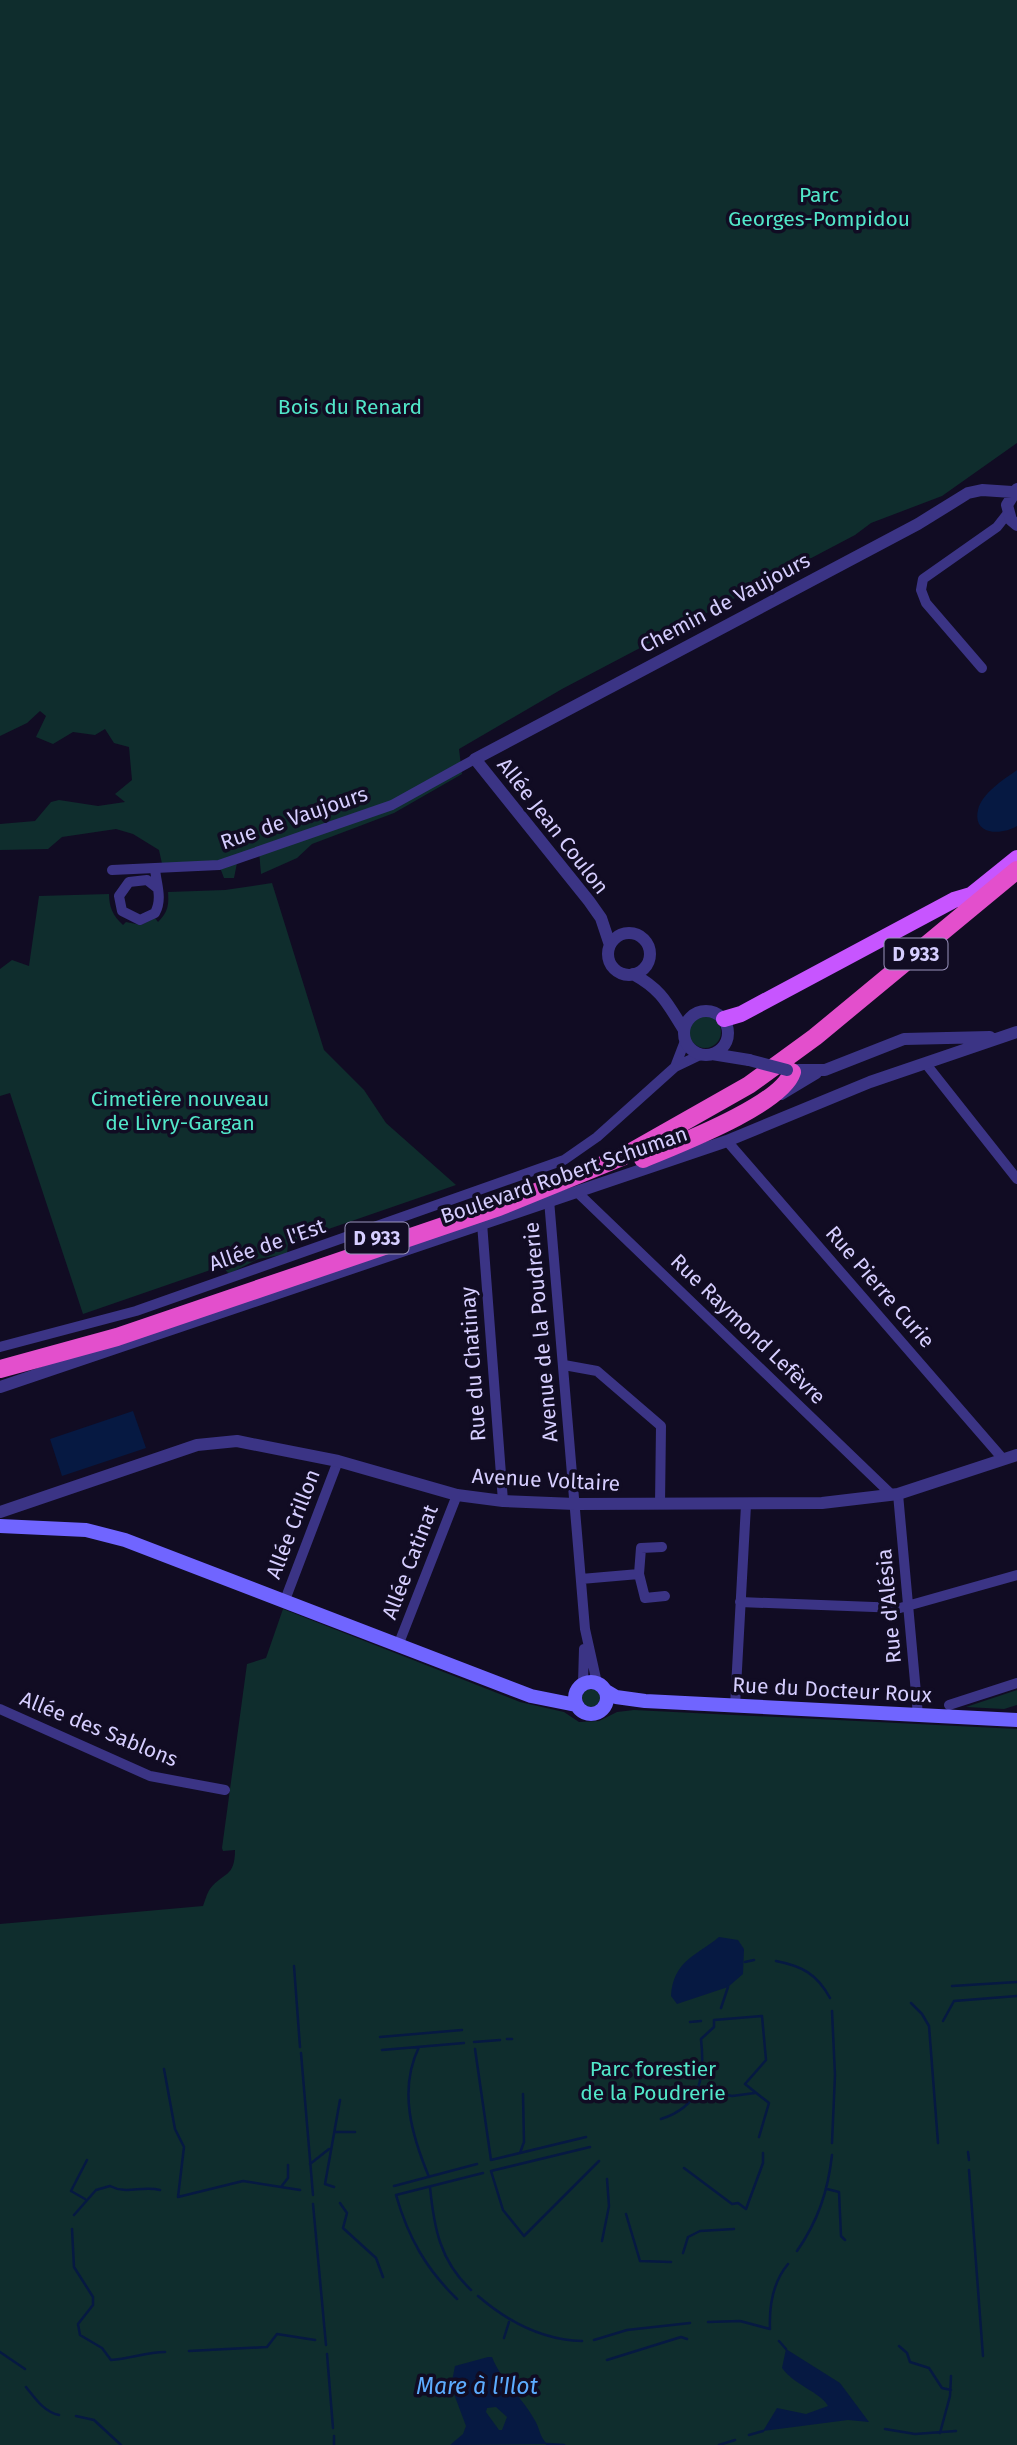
<svg xmlns="http://www.w3.org/2000/svg" width="1017" height="2445" font-family="'Fira Sans',sans-serif">
<style>
.green{fill:#0f2d2d}
.water{fill:#061942;fill-rule:evenodd}
.lines{fill:none;stroke-linecap:round;stroke-linejoin:round}
.stream{stroke:#061942;stroke-width:2.5}
.minor{stroke:#3b3485;stroke-width:10}
.tertiary{stroke:#3b3485;stroke-width:12}
.secondary{stroke:#7065ff;stroke-width:14}
.primary{stroke:#c755ff;stroke-width:16}
.trunk{stroke:#e34fcc;stroke-width:18}
.tertiary-bridge{stroke:#3b3485;stroke-width:12}
.labels{text-anchor:middle;stroke-width:7;stroke-linejoin:round;paint-order:stroke}
.shield{fill:#110c23;stroke:#9b94bd;stroke-width:2}
.shield-label{font-size:19px;font-weight:bold;fill:#d6ceff}
.park-label{font-size:21px;fill:#52e7c9;stroke:#110c23}
.street-label{font-size:21px;fill:#d6ceff;stroke:#110c23}
.water-label{font-size:23px;font-style:italic;fill:#5cacff;stroke:#110c23}
</style>
<rect width="100%" height="100%" fill="#110c23"/>
<!-- green -->
<path class="green" d="M0,0H1017V443L942,496L871,523L855,535L562,689L459,749L462,774L394,813L312,844L297,858L261,874L259,851L238,858L234,878H224L219,865L163,868L159,850L133,834L116,829L62,837L48,849L0,850V824L35,821L51,802L59,800L98,806L125,802L115,794L132,780L129,747L114,743L105,729L95,735L73,732L53,744L36,737L46,716L40,711L27,723L0,736Z
M272,883L324,1050L364,1090L386,1123L456,1185L288,1243L287,1254L258,1259L229,1274L222,1266L83,1314L10,1093L0,1096V969L12,960L29,966L39,896L109,894C109,907 113,916 123,925L126,922L141,925L155,918L158,922C168,912 169,905 168,892L225,890Z
M689 1032a16 16 0 1 1 32 0a16 16 0 1 1-32 0Z
M283,1609L520,1702L564,1712L579,1722L599,1721L617,1712L634,1710L1017,1729V2445H0V1924L203,1906C205,1901 207,1893 210,1889C223,1872 235,1878 235,1850L223,1851L222,1848L247,1664L266,1658Z
M582 1698a9 9 0 1 1 18 0a9 9 0 1 1-18 0Z
M1017,1690V1705L1004,1709L966,1707Z"/>
<!-- water -->
<path class="water" d="M1017,770V826C1003,835 972,836 978,810C982,793 1003,780 1017,770Z
M133,1411L146,1448L62,1476L50,1439Z
M719,1937L738,1940L744,1949L743,1974L728,1987L677,2004L671,1996C673,1961 696,1956 719,1937Z
M786,2349L840,2383L869,2422L848,2420L763,2431L777,2408L806,2414L828,2406C820,2392 794,2385 782,2368Z
M488,2357H492C502,2382 521,2396 534,2419C540,2428 539,2436 547,2444L450,2445L463,2434L466,2426L451,2386L455,2366ZM496,2407L507,2417L502,2430H499L486,2412L487,2408Z"/>
<g class="lines">
<!-- stream -->
<path class="stream" d="M776,1961C802,1966 817,1974 830,1998
M745,1962L754,1960
M294,1966L300,2047
M952,1986L1017,1982
M911,2003L922,2014L929,2026L938,2143
M721,2008L728,1987
M832,2011L835,2075L832,2143
M943,2021L954,2001L1017,1996
M690,2022L701,2021
M380,2037L462,2030
M507,2039H512
M474,2042L500,2040
M419,2047C398,2090 412,2136 429,2177
M475,2049L491,2160L586,2137
M382,2050L464,2043
M301,2053L313,2195
M164,2069L175,2129L184,2147L178,2197L243,2181L300,2190
M700,2089L732,2096L755,2093
M661,2119C702,2106 705,2076 701,2039L714,2027V2020L762,2016L766,2060L745,2084L769,2103L759,2137
M336,2132H355
M590,2147L491,2171L503,2210L524,2236L599,2161
M968,2152L969,2160
M520,2153L524,2142L523,2094
M310,2164L329,2149
M684,2168L732,2204L738,2203L746,2209L763,2163V2153
M969,2170L983,2356
M394,2186L477,2164
M281,2187L288,2178V2165
M334,2187L325,2184L340,2100
M430,2187C434,2228 440,2261 471,2290
M827,2189L839,2192L841,2236L845,2240
M85,2199L71,2191L87,2160
M340,2203L347,2213L343,2228L376,2258L383,2277
M313,2204L326,2345
M626,2214L640,2261L671,2262
M74,2215L96,2190L110,2186C127,2195 142,2185 160,2190
M72,2229L74,2267L93,2297V2305L78,2324L80,2335L102,2348L111,2360C130,2359 146,2352 165,2352
M602,2241L609,2206L607,2179
M797,2251C818,2221 828,2191 832,2155
M683,2253L688,2237L700,2231L734,2229
M478,2296C507,2321 542,2340 582,2341
M457,2299C426,2269 408,2237 396,2195L483,2173
M708,2322L740,2321L770,2329C769,2306 773,2282 788,2264
M504,2338L509,2322
M594,2340L627,2330L690,2323
M779,2341L786,2349
M899,2346L907,2353L910,2362L929,2368L942,2388L951,2390
M189,2351L267,2347L277,2334L315,2340
M0,2352L25,2369
M327,2354L333,2428
M607,2360L681,2337L687,2339
M26,2387C35,2398 44,2412 59,2415
M76,2416L94,2420L121,2445
M885,2429L915,2434L956,2431
M940,2433L950,2396L951,2376
M749,2435L763,2431
M334,2436V2445
M547,2444L564,2445
M719,2445L735,2440"/>
<!-- minor -->
<path class="minor" d="M982,668L926,603L921,590L923,579L997,527L1008,513
M155,868C156,884 163,898 155,913L140,920L122,911L119,896L129,882L147,880L156,887
M112,870L219,865L392,805L475,759
M926,1064L1017,1179
M675,1067L700,1055
M727,1141L1003,1459
M577,1192L891,1494
M549,1200L585,1629L597,1683
M482,1223L503,1501
M0,1347L136,1311L564,1160L597,1137L675,1067L685,1041
M564,1365L597,1371L661,1426L660,1504
M898,1494L918,1715
M662,1547L641,1548L639,1574L645,1598L665,1596
M581,1579L639,1574
M285,1600L338,1461
M740,1602L900,1608L1017,1575
M399,1643L457,1495
M583,1683L584,1649
M949,1705L1017,1683
M735,1706L746,1505
M0,1709L150,1776L225,1790"/>
<!-- tertiary -->
<path class="tertiary" d="M1017,489L1007,505L1011,520L1017,525
M608 954a21 21 0 1 1 42 0a21 21 0 1 1-42 0Z
M610,945L601,918L589,901L475,759L918,524L968,493L982,490L1012,492
M633,974C662,990 667,1003 684,1030
M684 1033a22 22 0 1 1 44 0a22 22 0 1 1-44 0Z
M712,1054L749,1060
M787,1070H825L904,1039L990,1037
M781,1094L816,1073
M0,1387L727,1141L870,1082L1017,1032
M0,1512L197,1445L237,1441L338,1461L457,1495L503,1501L575,1504L822,1503L898,1494L1017,1455"/>
<!-- secondary -->
<path class="secondary" d="M0,1526L86,1530L125,1540L531,1696L576,1705
M575 1698a16 16 0 1 1 32 0a16 16 0 1 1-32 0Z
M606,1691L616,1697L645,1701L1017,1720"/>
<!-- primary -->
<path class="primary" d="M724,1019L741,1014L954,900L971,895L1017,858"/>
<!-- trunk -->
<path class="trunk" d="M643,1159C676,1145 782,1105 792,1072
M0,1369L117,1337L499,1207L622,1157L749,1085L815,1037L1017,870"/>
<!-- tertiary-bridge -->
<path class="tertiary-bridge" d="M749,1060L787,1070"/>
</g>
<g class="labels">
<!-- shield labels -->
<g class="shield">
<rect x="884.5" y="938.5" width="63" height="31" rx="5"/>
<rect x="345.5" y="1222.5" width="63" height="31" rx="5"/>
</g>
<g class="shield-label">
<text x="916" y="961">D 933</text>
<text x="377" y="1245">D 933</text>
</g>
<!-- park labels -->
<g class="park-label">
<text x="819" y="202">Parc<tspan x="819" dy="24">Georges-Pompidou</tspan></text>
<text x="350" y="414">Bois du Renard</text>
<text x="180" y="1106">Cimetière nouveau<tspan x="180" dy="24">de Livry-Gargan</tspan></text>
<text x="653" y="2076">Parc forestier<tspan x="653" dy="24">de la Poudrerie</tspan></text>
</g>
<!-- street labels -->
<g class="street-label">
<text transform="translate(725 603) rotate(-28)" y="7">Chemin de Vaujours</text>
<text transform="translate(294 818) rotate(-19)" y="7">Rue de Vaujours</text>
<text transform="translate(553 826) rotate(52)" y="7">Allée Jean Coulon</text>
<text transform="translate(564 1175) rotate(-19)" y="7">Boulevard Robert Schuman</text>
<text transform="translate(267 1245) rotate(-19)" y="7">Allée de l'Est</text>
<text transform="translate(880 1287) rotate(49)" y="7">Rue Pierre Curie</text>
<text transform="translate(748 1329) rotate(44)" y="7">Rue Raymond Lefèvre</text>
<text transform="translate(541 1332) rotate(-95)" y="7">Avenue de la Poudrerie</text>
<text transform="translate(473 1364) rotate(-94)" y="7">Rue du Chatinay</text>
<text transform="translate(546 1480) rotate(3)" y="7">Avenue Voltaire</text>
<text transform="translate(293 1524) rotate(-69)" y="7">Allée Crillon</text>
<text transform="translate(410 1562) rotate(-69)" y="7">Allée Catinat</text>
<text transform="translate(889 1606) rotate(-95)" y="7">Rue d'Alésia</text>
<text transform="translate(832 1690) rotate(3)" y="7">Rue du Docteur Roux</text>
<text transform="translate(99 1729) rotate(22)" y="7">Allée des Sablons</text>
</g>
<!-- water labels -->
<g class="water-label">
<text x="477" y="2394">Mare à l'Ilot</text>
</g>
</g>
</svg>
